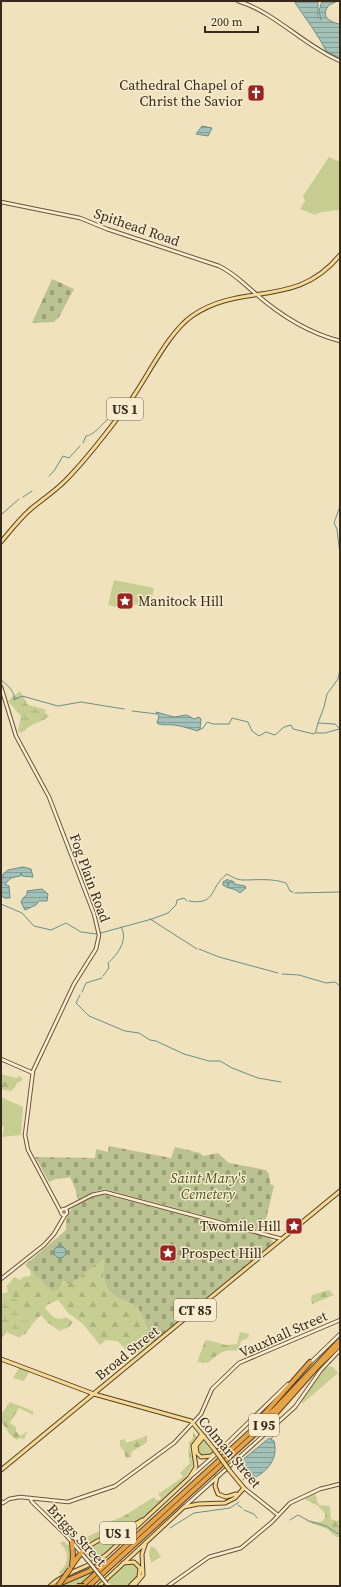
<svg xmlns="http://www.w3.org/2000/svg" width="341" height="1587" font-family="'Source Serif 4',serif">
<style>
.green{fill:#c6cf91}
.forest{fill:url(#forest-firs)}
.wetland{fill:url(#wetland-marsh)}
.cemetery{fill:url(#cemetery-stones)}
.water{fill:url(#water-rules);stroke:#688f87}
.lines{fill:none;stroke-linecap:round;stroke-linejoin:round}
.stream{stroke:#688f87;stroke-width:1}
.secondary-casing{stroke:#6b5339;stroke-width:4.5}
.primary-casing{stroke:#56402a;stroke-width:5}
.highway-casing{stroke:#56402a;stroke-width:6}
.secondary{stroke:#fbefd1;stroke-width:2.5}
.primary{stroke:#f7da92;stroke-width:3}
.highway{stroke:#e6a447;stroke-width:4}
.secondary-bridge-casing{stroke:#6b5339;stroke-width:4.5;stroke-linecap:butt}
.primary-bridge-casing{stroke:#56402a;stroke-width:5;stroke-linecap:butt}
.highway-bridge-casing{stroke:#56402a;stroke-width:6;stroke-linecap:butt}
.secondary-bridge{stroke:#fbefd1;stroke-width:2.5}
.primary-bridge{stroke:#f7da92;stroke-width:3}
.highway-bridge{stroke:#e6a447;stroke-width:4}
.labels{text-anchor:middle;stroke-width:3;stroke-linejoin:round;paint-order:stroke}
.shield{fill:#f7eccd;stroke:#716450;stroke-width:1}
.shield-label{font-size:13px;font-weight:bold;fill:#37291b}
.poi-label{font-size:14px;fill:#37291b;stroke:#f7eccd;text-anchor:end}
.street-label{font-size:14px;fill:#37291b;stroke:#f7eccd}
.park-label{font-size:14px;font-style:italic;fill:#465520;stroke:#f7eccd}
</style>
<defs>
<pattern id="forest-firs" width="22" height="20" patternUnits="userSpaceOnUse"><rect width="22" height="20" fill="#c6cf91"/><path d="M5 1l3.5 6h-7zM16 11l3.5 6h-7z" fill="#abb27c"/></pattern>
<pattern id="wetland-marsh" width="20" height="14" patternUnits="userSpaceOnUse"><rect width="20" height="14" fill="#c6cf91"/><path d="M1 5h8M5 5V1M11 12h8M15 12V8" fill="none" stroke="#abb27c"/></pattern>
<pattern id="cemetery-stones" width="16" height="16" patternUnits="userSpaceOnUse"><rect width="16" height="16" fill="#bbc291"/><path d="M2 7V4a2 2 0 0 1 4 0v3zM10 15v-3a2 2 0 0 1 4 0v3z" fill="#999e76"/></pattern>
<pattern id="water-rules" width="6" height="5" patternUnits="userSpaceOnUse"><rect width="6" height="5" fill="#a1c1b9"/><path d="M0 2.5h6" fill="none" stroke="#849d96"/></pattern>
</defs>
<rect width="100%" height="100%" fill="#f0e2bd"/>
<!-- green -->
<path class="green" d="M329,157L340,162V210L321,212L315,215L300,209L305,201L303,196Z
M114,580L154,588L150,607L132,604L131,610L108,605Z
M1,1097L23,1107L21,1135L2,1137L4,1127L1,1125Z
M330,1366L333,1367L338,1373L302,1404C303,1394 320,1369 330,1366Z
M19,1368L29,1372L24,1381L13,1378Z
M201,1441L205,1442L214,1453C203,1460 191,1453 201,1441Z
M131,1528L132,1529L111,1550L93,1562L84,1554L94,1545Z
M134,1563L139,1570C137,1586 124,1586 111,1586L108,1580L124,1564Z
M93,1570L80,1584L59,1586Z"/>
<!-- forest -->
<path class="forest" d="M1,1074L16,1078L20,1076L23,1080L17,1083L15,1087L11,1091L1,1089Z
M103,1258C105,1264 103,1268 103,1274C105,1296 119,1299 138,1307L153,1342L138,1354L134,1350L129,1352L117,1341L106,1340L100,1345L82,1323L69,1314L58,1300L47,1305L45,1308C52,1316 56,1322 66,1317L73,1322L69,1327L59,1331L47,1322L41,1315L34,1322L21,1320L16,1310L17,1301L9,1296L1,1298V1294L8,1292L7,1286L14,1277L20,1280L23,1277L30,1276L31,1271L51,1291Z
M329,1290L334,1295L312,1304L311,1299L312,1295Z
M240,1332L249,1334L248,1338L241,1341L238,1351C222,1349 220,1353 208,1363L197,1362L205,1341L207,1340L226,1345L237,1344Z
M10,1402L33,1411V1415L19,1408L10,1423L16,1427V1431L20,1436L28,1431L24,1439L19,1438L17,1440C9,1436 7,1428 1,1422V1412H3Z
M193,1431L197,1438L190,1449L193,1465L186,1476L188,1478C170,1493 153,1512 133,1523C117,1533 98,1537 83,1549L79,1545L87,1537L101,1530L99,1526L124,1516L154,1497L156,1500H160L161,1497L158,1494L183,1477L180,1473L190,1463L188,1451L190,1445L188,1444L193,1438Z
M147,1436V1442C142,1447 135,1448 131,1453V1457L126,1458L124,1451L120,1446V1440L125,1439L126,1443Z
M315,1494L319,1505L330,1506L331,1519L337,1521L340,1520V1537H336L327,1529L306,1521L321,1522L325,1518V1513L317,1505L304,1499Z
M64,1541L70,1547L72,1562L63,1575L59,1572C69,1563 70,1553 60,1543Z
M151,1546L156,1549L161,1557L151,1563L149,1551Z"/>
<!-- wetland -->
<path class="wetland" d="M20,691L28,705L47,710L44,712L49,716L44,720L33,724L21,733L18,731L21,716L8,701Z
M9,1296L21,1302L16,1310L21,1320L34,1322L25,1335L22,1334L20,1338L6,1332L1,1340V1298Z"/>
<!-- cemetery -->
<path class="cemetery" d="M52,279L74,289L59,317L54,322L32,323Z
M109,1146L171,1158L175,1147L200,1153L203,1156L218,1153L229,1163L266,1170L269,1174L270,1184L274,1186L263,1231L104,1189L96,1191L78,1200L75,1188L70,1177C61,1180 60,1176 49,1182L35,1157L95,1158L96,1149L108,1152Z
M102,1194L270,1238L274,1243L153,1342L138,1307C120,1299 105,1296 103,1274C103,1269 105,1264 103,1259L73,1282L70,1284L64,1281L58,1289L51,1291L25,1265L66,1230C66,1225 66,1218 68,1213C72,1206 95,1195 102,1194Z"/>
<!-- water -->
<path class="water" d="M294,1H318V16L321,20L319,11L322,1H338L329,5C320,16 329,22 340,24V58L326,51C318,34 305,18 294,1Z
M202,126L212,128L208,136L196,134Z
M156,712L174,717L187,715L194,719L199,717L201,719L200,729L197,731C195,730 178,725 174,725C169,724 161,726 157,723L159,716Z
M23,867L31,869L33,877L22,876L21,873L20,876L11,878L5,884L9,886L10,898H5L1,896V880L3,877V874L8,870Z
M228,879V886L230,880L234,882V884L245,886L246,888L240,893C235,888 228,889 223,885V882Z
M42,889L48,894L47,901H39L36,905L25,910L21,902L23,898L27,895V891Z
M54 1252a6 6 0 1 1 12 0a6 6 0 1 1-12 0Z
M269,1438L274,1441C278,1457 270,1469 256,1477L241,1473L239,1469L240,1462Z"/>
<g class="lines">
<!-- stream -->
<path class="stream" d="M83,443L86,436C99,434 106,414 117,416
M49,476L54,471L63,456L69,458L80,446
M23,497L32,491
M340,506L334,523L337,529L340,554
M2,514L19,499
M1,680C7,684 16,693 14,700L22,696L58,706L81,702L124,709
M132,711L157,714
M318,723L324,707L327,694L338,679L340,669
M199,730L203,728L207,722L213,724H229L232,718L248,722L252,731L259,736L266,732L275,735L284,727L291,725L293,729L314,734L316,731L318,723L335,724L340,729
M316,733H325L339,729
M295,893L340,892
M189,901C217,906 209,887 227,874C231,876 237,880 242,880C256,880 272,878 286,883L290,891L293,892
M1,904L22,913L34,926L51,930L66,923L81,932L97,934L152,919L168,913L176,905L177,900L184,898L187,901
M150,919L197,949
M199,949L219,957L278,973
M282,974L299,975L326,983L335,982L340,986
M103,976L109,968L108,963C117,955 129,940 121,927
M82,992L86,983L102,978
M80,995L76,1003L89,1016L125,1031L139,1033L150,1040L156,1041L184,1054L209,1061H220L232,1068L258,1078L281,1082
M271,1440L273,1435
M243,1480L244,1478
M238,1505L242,1508
M244,1510L254,1514L257,1518
M290,1520L298,1515L309,1521L326,1526L340,1535
M170,1528L194,1513L230,1508L239,1502"/>
<!-- secondary casing -->
<g class="secondary-casing">
<path id="secondary" d="M238,1C276,13 303,45 340,61
M1,202L80,218L107,229L219,266C234,273 244,284 256,294C280,315 309,333 340,341
M1,687L16,736L49,797L94,914L99,935L96,949L74,984L33,1071L25,1135L28,1150L61,1212
M1,1059L33,1073
M65,1209L92,1195L105,1192L282,1239
M61 1212a3 3 0 1 1 6 0a3 3 0 1 1-6 0Z
M1,1279L44,1245L54,1234L65,1215
M310,1363L340,1334
M222,1448L288,1384
M191,1476L216,1454
M244,1488L278,1515
M30,1498L32,1502L65,1534L89,1562
M1,1501L3,1503L9,1499L20,1497L68,1502L115,1486L174,1443L201,1414L212,1389L239,1363L340,1320
M184,1507L295,1407L321,1370L340,1350
M168,1586L209,1557L241,1548L272,1522L290,1503L320,1489L340,1484"/>
</g>
<!-- primary casing -->
<g class="primary-casing">
<path id="primary" d="M1,542C11,530 20,518 32,508C43,499 55,491 65,481C86,460 105,435 123,411C144,385 166,334 192,316C242,281 295,310 340,255
M1,1359L94,1394L191,1421L214,1449
M204,1436L196,1446L197,1453L201,1457L211,1456L223,1447
M1,1470L340,1191
M217,1477L215,1486L218,1494L226,1497L236,1494
M81,1553C97,1536 123,1533 142,1520
M123,1563L134,1562L140,1568L139,1577L130,1586
M50,1586C66,1571 89,1568 106,1555L189,1478L196,1467L193,1446L202,1434
M99,1586L184,1507L198,1504L225,1503L235,1498L244,1488L230,1471
M134,1586L143,1575L142,1554L146,1542"/>
</g>
<!-- highway casing -->
<g class="highway-casing">
<path id="highway" d="M259,1420L310,1362
M72,1542L73,1555L72,1566
M73,1564L81,1553
M54,1586L89,1571L104,1562
M82,1586L274,1410L340,1340
M89,1586L270,1420L318,1366L340,1345"/>
</g>
<!-- secondary -->
<use href="#secondary" class="secondary"/>
<!-- primary -->
<use href="#primary" class="primary"/>
<!-- highway -->
<use href="#highway" class="highway"/>
<!-- secondary-bridge casing -->
<g class="secondary-bridge-casing">
<path id="secondary-bridge" d="M89,1562L107,1584"/>
</g>
<!-- primary-bridge casing -->
<g class="primary-bridge-casing">
<path id="primary-bridge" d="M214,1449L230,1471"/>
</g>
<!-- highway-bridge casing -->
<g class="highway-bridge-casing">
<path id="highway-bridge" d="M58,1586L70,1569
M77,1586H84"/>
</g>
<!-- secondary-bridge -->
<use href="#secondary-bridge" class="secondary-bridge"/>
<!-- primary-bridge -->
<use href="#primary-bridge" class="primary-bridge"/>
<!-- highway-bridge -->
<use href="#highway-bridge" class="highway-bridge"/>
</g>
<!-- icons -->
<defs>
<g id="church-square" transform="scale(0.9)"><rect x="-9" y="-9" width="18" height="18" rx="4" fill="#9b2422" stroke="#f7eccd"/><path d="M-1.2-6h2.4v3.5h3.3v2.4h-3.3V6h-2.4V-.1h-3.3v-2.4h3.3Z" fill="#fff"/></g>
<g id="sight-square" transform="scale(0.9)"><rect x="-9" y="-9" width="18" height="18" rx="4" fill="#9b2422" stroke="#f7eccd"/><path d="M0-6L1.8-2.2L6-1.7L2.9 1.2L3.7 5.4L0 3.3L-3.7 5.4L-2.9 1.2L-6-1.7L-1.8-2.2Z" fill="#fff"/></g>
</defs>
<g fill-rule="evenodd">
<use href="#church-square" x="256" y="93"/>
<use href="#sight-square" x="125" y="601"/>
<use href="#sight-square" x="294" y="1226"/>
<use href="#sight-square" x="168" y="1253"/>
</g>
<g class="labels">
<!-- shield labels -->
<g class="shield">
<rect x="107" y="398" width="36" height="22" rx="3"/>
<rect x="174" y="1299" width="42" height="22" rx="3"/>
<rect x="249" y="1414" width="30" height="22" rx="3"/>
<rect x="100" y="1522" width="36" height="22" rx="3"/>
</g>
<g class="shield-label">
<text x="125" y="414">US 1</text>
<text x="195" y="1315">CT 85</text>
<text x="264" y="1430">I 95</text>
<text x="118" y="1538">US 1</text>
</g>
<!-- poi labels -->
<g class="poi-label">
<text x="243" y="90">Cathedral Chapel of<tspan x="243" dy="16">Christ the Savior</tspan></text>
<text x="138" y="606" text-anchor="start">Manitock Hill</text>
<text x="281" y="1231">Twomile Hill</text>
<text x="181" y="1258" text-anchor="start">Prospect Hill</text>
</g>
<!-- street labels -->
<g class="street-label">
<text transform="translate(137 227) rotate(19)" y="5">Spithead Road</text>
<text transform="translate(90 878) rotate(70)" y="5">Fog Plain Road</text>
<text transform="translate(283 1334) rotate(-24)" y="5">Vauxhall Street</text>
<text transform="translate(127 1353) rotate(-39)" y="5">Broad Street</text>
<text transform="translate(230 1452) rotate(50)" y="5">Colman Street</text>
<text transform="translate(77 1535) rotate(47)" y="5">Briggs Street</text>
</g>
<!-- park labels -->
<g class="park-label">
<text x="208" y="1183">Saint Mary's<tspan x="208" dy="16">Cemetery</tspan></text>
</g>
</g>
<!-- border -->
<rect width="341" height="1587" fill="none" stroke="#37291b" stroke-width="4"/>
<!-- scale -->
<path d="M205 26v6h53v-6" fill="none" stroke="#37291b" stroke-width="2"/>
<text x="211" y="26" font-size="12" fill="#37291b" stroke="#f7eccd" stroke-width="3" paint-order="stroke">200 m</text>
</svg>
